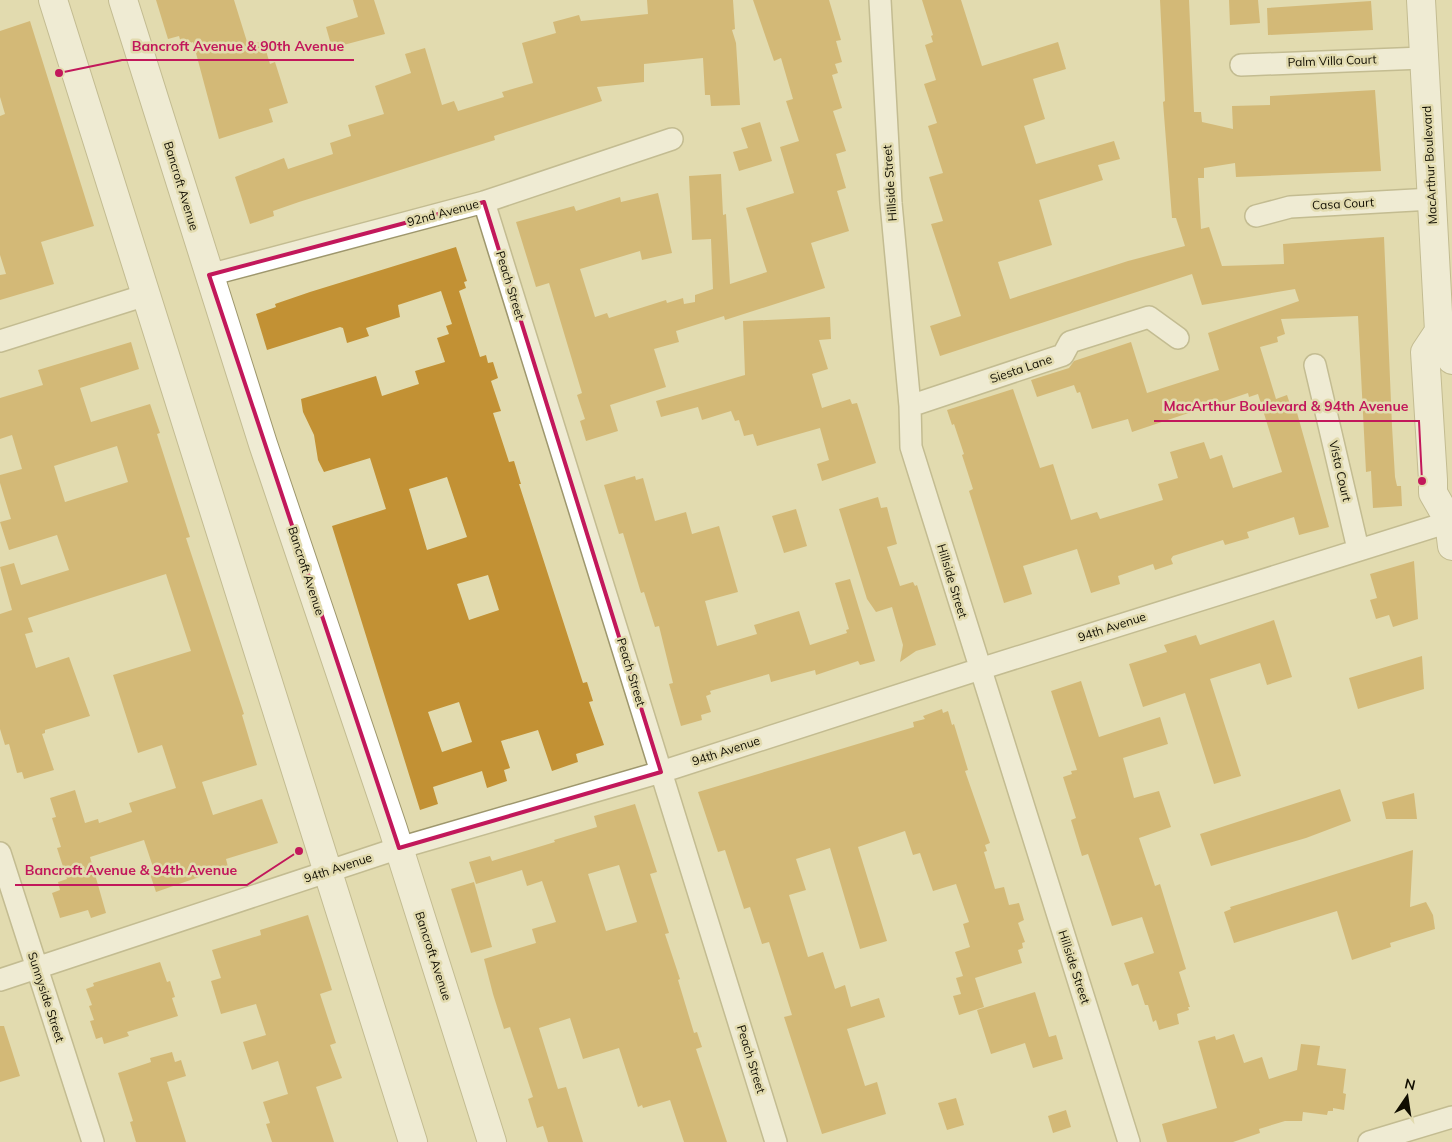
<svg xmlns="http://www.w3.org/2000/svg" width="1452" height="1142" font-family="Mulish,sans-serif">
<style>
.building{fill:#c29134;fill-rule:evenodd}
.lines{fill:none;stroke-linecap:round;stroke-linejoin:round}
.street-casing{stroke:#9e976d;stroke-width:24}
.secondary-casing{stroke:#9e976d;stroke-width:30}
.street{stroke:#fff;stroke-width:21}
.secondary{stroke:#fff;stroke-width:28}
.marked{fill:none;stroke:#c2185b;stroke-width:4;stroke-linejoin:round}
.labels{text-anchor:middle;stroke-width:5;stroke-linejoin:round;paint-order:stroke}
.street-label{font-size:12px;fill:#100d01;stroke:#e2dbaf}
.leader{fill:none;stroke:#c2185b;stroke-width:2}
.callout-dot{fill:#c2185b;stroke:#e2dbaf;stroke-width:2}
.callout-label{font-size:14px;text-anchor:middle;font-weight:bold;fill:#c2185b;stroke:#e2dbaf;stroke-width:5;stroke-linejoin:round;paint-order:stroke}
</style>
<rect width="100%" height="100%" fill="#e2dbaf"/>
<!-- building -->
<path class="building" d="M156,0H234L248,45L263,41L270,64L275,62L288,103L269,109L273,122L219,139L193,42L182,46L179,36L168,39Z
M353,0H374L385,34L332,48L326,27L358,17Z
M647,0H733L735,29L732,30L736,43L740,105L711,106L710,95H705L703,58L644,64V82L597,87L602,101L494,136L495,140L299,202L273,211L274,216L250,224L235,177L284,158L288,169L333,154L330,143L351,136L348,125L384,114L375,86L411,73L405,54L425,48L442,105L454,101L458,111L504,97L502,92L533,83L522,43L556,33L553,22L579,15L581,21L648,14Z
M753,0H829L841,40L836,41L842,62L835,64L838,73L832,75L842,108L833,111L846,151L836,154L846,188L837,191L849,231L811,243L825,288L725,320L724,316L676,331L679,342L654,349L666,387L610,405L618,431L586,441L580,421L585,419L577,395L582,393L549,283L536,287L516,222L574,206L576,211L620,197L621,202L658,193L672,253L642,260L640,251L580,269L595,317L607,313L609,318L666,300L667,303L683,298L684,304L695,302V295L713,289L711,239L692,240L689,176L721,174L723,215L726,214L730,284L767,272L746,208L794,193L780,147L799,141L786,101L793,99L781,58L774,61Z
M922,0H961L982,66L1058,42L1066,69L1033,79L1045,119L1024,126L1036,164L1114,141L1120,159L1098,165L1103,180L1039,200L1052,245L998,262L1010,299L1128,261L1185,246L1176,218H1172L1163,102L1165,101L1160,0H1189L1194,112H1201L1202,122L1233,129L1232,106L1270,105V96L1375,90L1381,171L1236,177L1235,163L1204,168V178H1198L1201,229L1209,227L1222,266L1284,264L1283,244L1384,237L1392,426L1395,477L1397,486H1401L1402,506L1373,508L1371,471L1366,472L1358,316L1281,319L1285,334L1277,337L1278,342L1260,347L1276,399L1287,395L1290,404L1294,402L1329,527L1299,535L1294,517L1247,532L1249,538L1225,545L1223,540L1173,556L1171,559L1173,564L1155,570L1153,564L1118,576L1120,584L1091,593L1077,549L1023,566L1032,594L1004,603L969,491L973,489L962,455L964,454L954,424L952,425L947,410L1013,389L1040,468L1053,464L1071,520L1097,512L1100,519L1163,500L1158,484L1178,478L1170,452L1204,442L1210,459L1222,455L1233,488L1282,472L1258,394L1249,397L1248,393L1132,432L1128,419L1092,429L1080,392L1077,393L1074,385L1037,397L1031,380L1069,368L1074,361L1131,342L1147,393L1219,370L1208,333L1299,301L1295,289L1202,305L1192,274L940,356L930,326L961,316L931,224L943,221L929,177L943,173L928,126L937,123L924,84L936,80L925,45L933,42L931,36L933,35Z
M1229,0H1258L1260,23L1230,25Z
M1371,1L1373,30L1268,35L1267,8Z
M30,21L94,226L41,242L54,284L0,300V275L6,274L0,255V116L5,114L0,97V31Z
M760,122L772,161L739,171L733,152L748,148L741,128Z
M456,247L467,281L464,282L466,288L459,291L480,357L486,355L488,363L493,362L498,378L491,381L501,411L493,413L509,462L514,461L521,484H519L583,683L587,682L593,701L589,702L604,745L576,754L578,762L552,771L538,730L501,741L510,768L504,770L507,781L487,788L482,771L433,787L438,804L420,810L332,526L386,509L370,458L324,472L318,460L314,435L303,412L301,399L376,376L382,396L419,384L415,371L445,362L437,338L449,334L446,326L452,324L441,291L398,305L400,317L366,328L369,336L347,343L343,328L340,327L267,350L256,314L276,307L275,304L310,292ZM447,477L467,537L427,550L409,489ZM488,575L499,610L469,620L457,584ZM459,702L472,742L442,752L428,712Z
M830,317L831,339L819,340L828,369L812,374L822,408L850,399L852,404L857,403L876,463L822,481L817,464L829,460L820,428L757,446L753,434L744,436L739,420L735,421L731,411L702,420L698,407L661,417L656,401L745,375L743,321Z
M131,342L139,369L80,388L91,422L150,404L160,433L157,434L190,537L186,538L244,714L242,715L257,765L202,782L213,815L262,799L278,843L226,859L228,867L156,892L150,874L155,873L144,840L90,857L106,913L91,918L88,910L60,918L52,893L60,890L58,882L67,879L57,848L61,847L52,818L56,817L50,798L75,790L85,823L98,819L99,823L132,812L129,803L176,788L162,745L138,753L113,675L191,651L166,574L28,618L33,632L25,634L36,668L69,657L90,716L45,730V733L42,734L54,770L24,779L22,772L17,773L9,744L5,745L0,729V614L12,610L0,567L14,563L21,585L69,570L57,535L9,550L0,522L11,519L0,483V475L22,469L12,435L0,439V398L43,385L38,370ZM117,446L128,482L65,502L54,466Z
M635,476L636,480L643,478L655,521L686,512L692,534L719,526L738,592L705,601L717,646L757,634L754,625L799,611L810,645L847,633L846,630L849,629L835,583L850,579L875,661L860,665L858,661L816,675L815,670L771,682L769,674L710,691L711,694L706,696L711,712L701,715L702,720L681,726L669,684L673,683L659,626L655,627L644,592L641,593L623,533L619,534L604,485Z
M878,497L881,508L887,507L897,544L887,547L900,586L913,582L915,586L917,585L936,645L916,651L900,662L903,645L892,607L876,612L867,599L839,509Z
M796,509L807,546L784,553L772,516Z
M1414,561L1418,619L1393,627L1389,615L1376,619L1370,600L1377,598L1370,574Z
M1274,620L1292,677L1267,685L1260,663L1210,679L1241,776L1214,784L1185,693L1143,707L1129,664L1167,652L1164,645L1196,635L1200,645Z
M1422,656L1424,689L1358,709L1349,678Z
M1081,681L1099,737L1160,717L1168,744L1123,758L1134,798L1159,791L1171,827L1139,838L1155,886L1160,884L1186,969L1179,972L1190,1007H1188L1189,1010L1177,1014L1179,1024L1159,1030L1156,1020L1153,1022L1148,1005H1145L1138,984L1132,986L1124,963L1154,953L1142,917L1112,926L1088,854L1082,856L1071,820L1076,818L1063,777L1072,774L1071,771L1077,770L1051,691Z
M942,709L943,713L948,711L952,725L954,724L968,770L965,771L990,843L985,845L987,851L984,852L995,889L1004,887L1009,905L1019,903L1024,920L1018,923L1025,942L1022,943L1023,948L1018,950L1022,963L975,978L984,1007L959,1015L953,996L961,994L956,978L963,976L955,952L970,947L963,924L969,922L956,884L933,891L920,853L913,855L905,831L858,847L887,941L860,949L830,848L796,859L806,890L789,895L808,957L823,952L835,989L845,985L851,1007L879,998L885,1017L847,1029L865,1086L877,1082L886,1114L822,1134L784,1017L792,1015L769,942L762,944L750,907L744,909L725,850L718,852L698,792L914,727L913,722L925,719L923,716Z
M1340,789L1351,821L1306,838L1211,866L1200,834Z
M1414,793L1417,819H1386L1382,802Z
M635,804L657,872L650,874L669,933L665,934L680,979L678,980L694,1033L697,1032L702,1047L696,1049L727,1142H684L670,1100L643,1108L642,1105L638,1107L619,1048L583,1059L570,1018L539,1028L558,1089L566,1087L583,1142H548L543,1126L537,1128L528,1099L533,1097L510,1027L504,1029L493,994L484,959L536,943L532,929L556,922L542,881L527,886L522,870L476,884L469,862L490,856L492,861L555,842L554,840L597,827L594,816ZM619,865L637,922L606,931L588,874Z
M1413,850L1410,907L1426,902L1433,915L1435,929L1390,943L1391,947L1352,960L1337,911L1234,943L1224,912L1231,909L1230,907Z
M474,882L492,947L471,953L451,889Z
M308,915L332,990L320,994L336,1043L330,1045L342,1078L316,1087L334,1142H272L266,1124L270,1123L263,1102L288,1094L278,1061L252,1070L243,1042L266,1035L256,1004L221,1014L211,981L221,978L212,950L261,935L260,930Z
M160,962L167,982L170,981L175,997L172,998L178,1016L127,1032L129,1036L104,1044L102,1037L96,1039L90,1021L94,1020L89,1006L92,1005L86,989L94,986L93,983Z
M1035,992L1049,1037L1056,1035L1063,1059L1033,1068L1025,1043L991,1054L977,1010Z
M0,1026H4L20,1076L0,1082Z
M1234,1034L1244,1063L1262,1057L1269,1079L1297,1070L1301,1044L1320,1046L1317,1065L1346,1069L1343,1093L1346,1094L1344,1110L1333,1108V1111H1328L1327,1115L1303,1112L1302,1121H1285L1259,1129L1260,1133L1233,1142H1167L1162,1124L1217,1108L1198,1041L1215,1036L1216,1040Z
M172,1052L175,1062L181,1060L186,1076L167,1082L186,1142H136L130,1122L133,1121L118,1073L151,1062L150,1058Z
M956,1098L964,1125L947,1130L938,1103Z
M1066,1110L1071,1127L1053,1133L1048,1116Z"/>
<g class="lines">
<!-- street casing -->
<g class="street-casing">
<path id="street" d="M880,0L891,203L910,406L911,447L1129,1142
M1241,65L1423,58
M484,202L776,1142
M1256,216L1290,207L1432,199
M209,275L484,202L672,139
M0,341L146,295
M1315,365L1358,549
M910,406L1063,355L1070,342L1149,317L1178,338
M0,853L93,1142
M0,980L399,848L661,772L980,669L1452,521
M1369,1142L1452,1117"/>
</g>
<!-- secondary casing -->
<g class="secondary-casing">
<path id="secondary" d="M53,0L413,1142
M123,0L263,444L393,829L492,1142
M1421,0L1439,331L1451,350L1452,360
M1439,331L1425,352L1433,480V493L1449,521L1452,546"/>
</g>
<!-- street -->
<use href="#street" class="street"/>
<!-- secondary -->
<use href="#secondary" class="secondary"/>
</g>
<!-- marked area -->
<path d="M0 0H1452V1142H0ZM484,202L661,772L399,848L209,275Z" fill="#e2dbaf" fill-opacity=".55" fill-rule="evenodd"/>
<path class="marked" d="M484,202L661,772L399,848L209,275Z"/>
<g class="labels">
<!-- street labels -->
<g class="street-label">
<text transform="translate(1332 61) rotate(-2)" y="4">Palm Villa Court</text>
<text transform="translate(1430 165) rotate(-93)" y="4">MacArthur Boulevard</text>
<text transform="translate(890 183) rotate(-94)" y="4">Hillside Street</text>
<text transform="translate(181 186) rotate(73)" y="4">Bancroft Avenue</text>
<text transform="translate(1343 204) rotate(-3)" y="4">Casa Court</text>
<text transform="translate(443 213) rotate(-15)" y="4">92nd Avenue</text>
<text transform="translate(510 285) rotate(73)" y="4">Peach Street</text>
<text transform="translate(1021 369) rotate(-19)" y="4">Siesta Lane</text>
<text transform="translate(1340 471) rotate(77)" y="4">Vista Court</text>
<text transform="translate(306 571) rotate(72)" y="4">Bancroft Avenue</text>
<text transform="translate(952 581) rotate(73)" y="4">Hillside Street</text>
<text transform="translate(1112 627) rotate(-18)" y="4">94th Avenue</text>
<text transform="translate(631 672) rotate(73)" y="4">Peach Street</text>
<text transform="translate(726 751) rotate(-18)" y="4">94th Avenue</text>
<text transform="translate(338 868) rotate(-18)" y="4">94th Avenue</text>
<text transform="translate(433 956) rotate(72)" y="4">Bancroft Avenue</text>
<text transform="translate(1074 967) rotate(72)" y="4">Hillside Street</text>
<text transform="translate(46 997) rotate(72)" y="4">Sunnyside Street</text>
<text transform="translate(751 1059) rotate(73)" y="4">Peach Street</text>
</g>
</g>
<!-- callouts -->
<path class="leader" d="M59 73L122 60H354M1422 481L1419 421H1154M299 851L247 885H15"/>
<g class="callout-dot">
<circle cx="59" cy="73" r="5"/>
<circle cx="1422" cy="481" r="5"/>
<circle cx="299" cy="851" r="5"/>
</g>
<g class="callout-label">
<text x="238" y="51">Bancroft Avenue &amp; 90th Avenue</text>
<text x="1286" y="411">MacArthur Boulevard &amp; 94th Avenue</text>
<text x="131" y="875">Bancroft Avenue &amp; 94th Avenue</text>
</g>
<!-- north arrow -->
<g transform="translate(1407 1097) rotate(13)" stroke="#e2dbaf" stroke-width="4" paint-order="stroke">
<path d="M0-4L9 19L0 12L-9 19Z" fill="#100d01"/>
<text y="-8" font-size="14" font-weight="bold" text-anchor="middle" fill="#100d01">N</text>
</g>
</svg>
